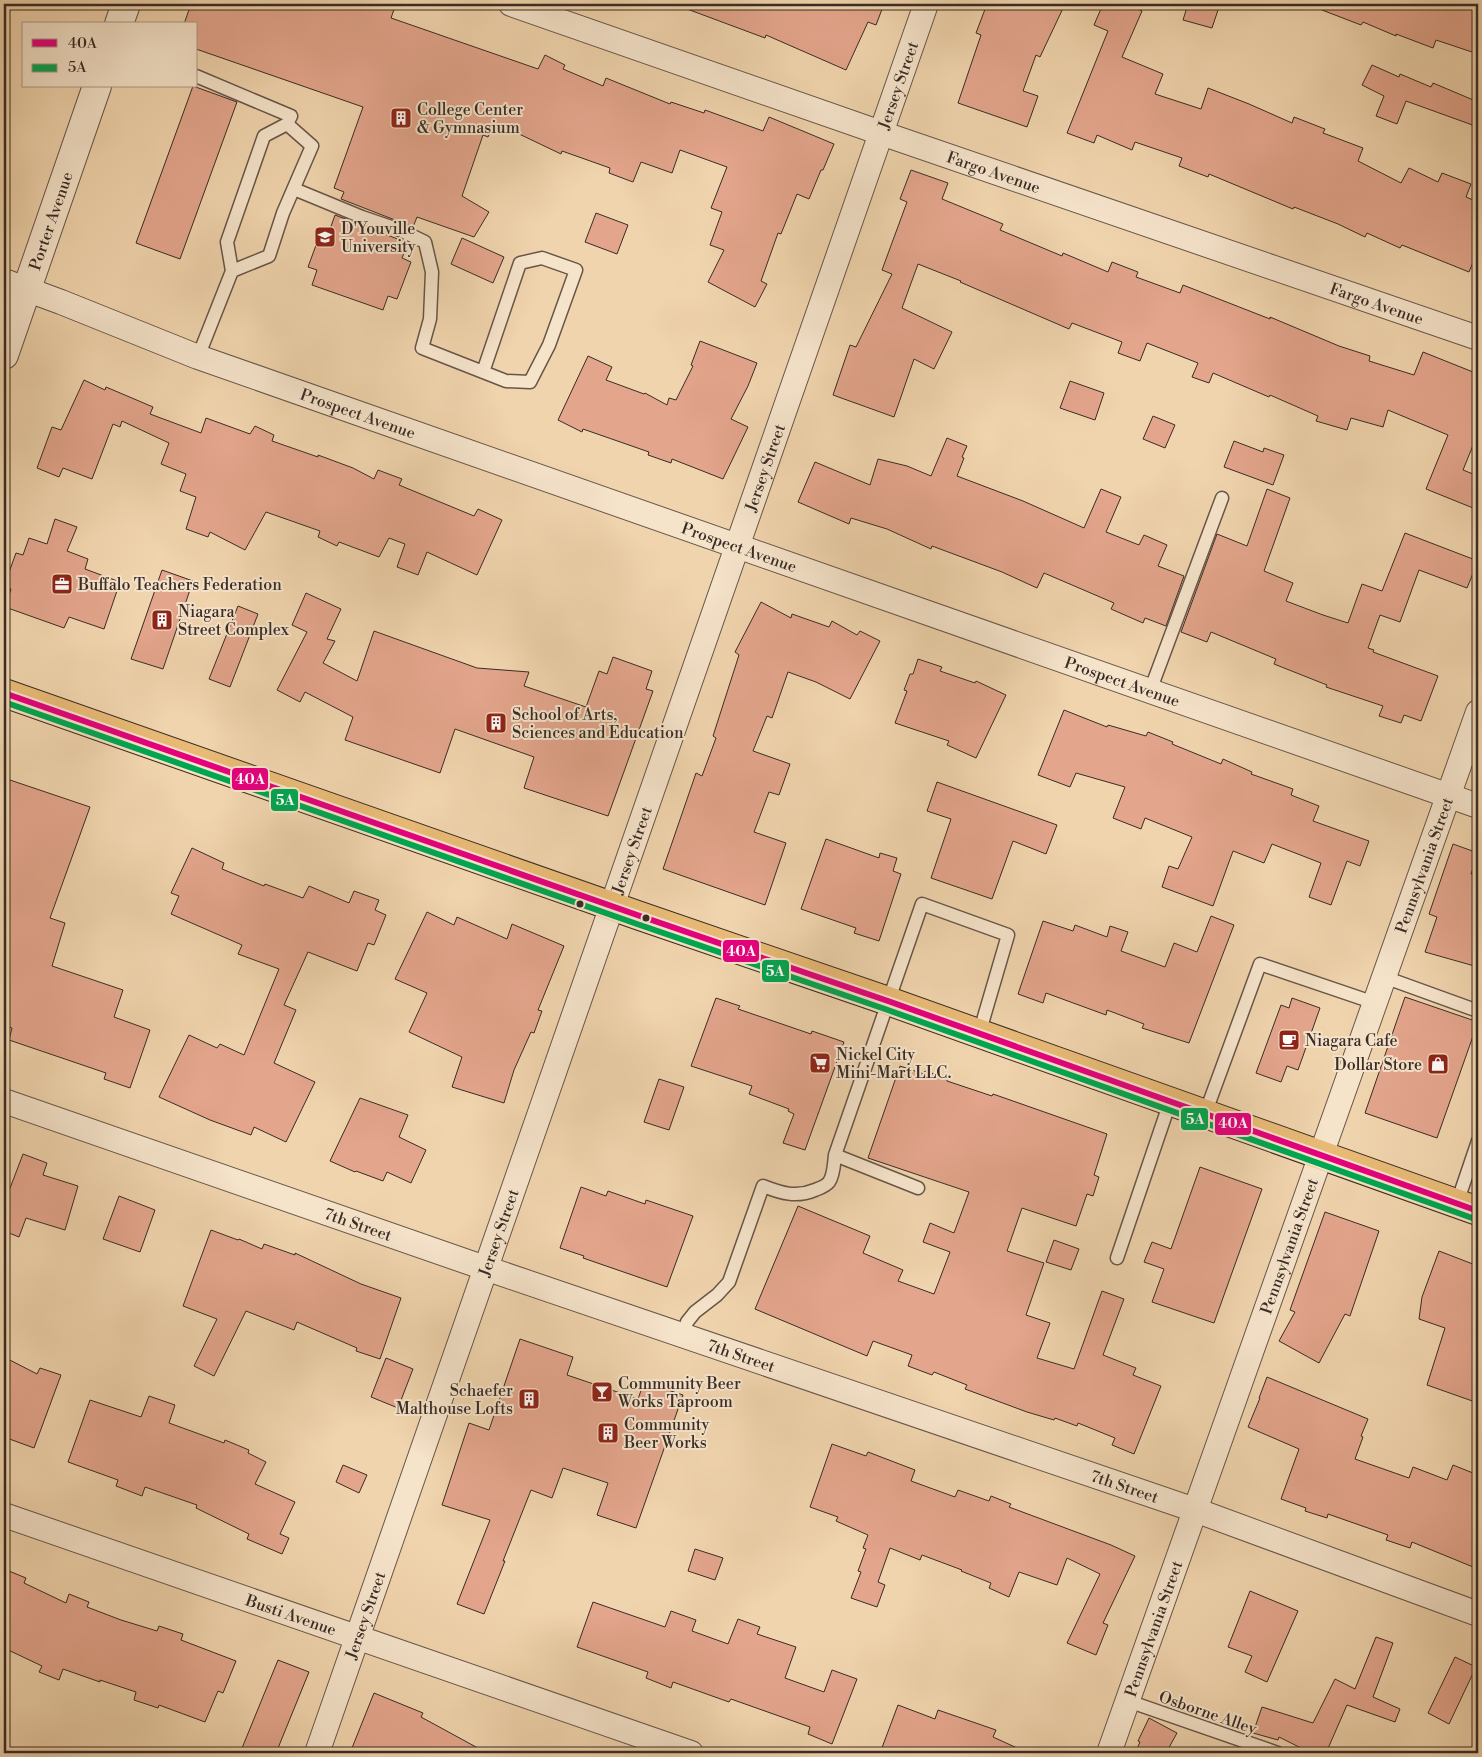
<svg xmlns="http://www.w3.org/2000/svg" width="1482" height="1757" font-family="'Libre Bodoni',serif">
<style>
.building{fill:#e3a58c;stroke:#392c26}
.lines{fill:none;stroke-linecap:round;stroke-linejoin:round}
.service-casing{stroke:#675648;stroke-width:15}
.minor-casing{stroke:#675648;stroke-width:26}
.tertiary-casing{stroke:#675648;stroke-width:30}
.primary-casing{stroke:#392c26;stroke-width:30}
.service{stroke:#f5e3ca;stroke-width:12}
.minor{stroke:#f5e3ca;stroke-width:24}
.tertiary{stroke:#f5e3ca;stroke-width:28}
.primary{stroke:#e8ba76;stroke-width:28}
.bus-1-casing{stroke:#f5e3ca;stroke-width:10}
.bus-2-casing{stroke:#f5e3ca;stroke-width:10}
.bus-1{stroke:#e5007d;stroke-width:6}
.bus-2{stroke:#00a651;stroke-width:6}
.bus-dot{fill:#392c26;stroke:#f5e3ca;stroke-width:2}
.labels{text-anchor:middle;stroke-width:4;stroke-linejoin:round;paint-order:stroke}
.street-label{font-size:16px;fill:#392c26;stroke:#f5e3ca}
.poi-label{font-size:16px;fill:#392c26;stroke:#f5e3ca;text-anchor:start}
.line-badge{stroke:#f5e3ca;stroke-width:2}
.badge-label{font-size:14px;text-anchor:middle;font-weight:bold;fill:#fff}
</style>
<rect width="100%" height="100%" fill="#f0d4ad"/>
<filter id="stains"><feTurbulence type="fractalNoise" baseFrequency=".004" numOctaves="4"/><feColorMatrix values="0 0 0 0 .2 0 0 0 0 .09 0 0 0 0 .02 0 0 0 .5 -.17"/></filter>
<radialGradient id="worn" r=".72"><stop offset=".6" stop-color="#630" stop-opacity="0"/><stop offset="1" stop-color="#630" stop-opacity=".3"/></radialGradient>
<!-- building -->
<path class="building" d="M191,4H396L391,18L538,69L545,55L565,65L563,69L603,86L606,78L670,104L671,102L704,113L705,110L763,131L769,117L834,144L823,170H821L809,199L797,194L781,234L778,233L761,281L767,284L755,307L708,282L724,250L710,245L722,212L711,208L727,167L680,150L672,173L641,162L633,182L609,173L610,168L562,151L561,154L494,122L488,137L483,135L462,196L489,212L474,237L417,217L413,227L341,199L344,192L334,188L363,107L196,49V24H184Z
M679,4H884L876,25L868,22L846,70L766,35L765,38L679,6Z
M987,4H1065L1040,57L1036,55L1023,91L1038,96L1027,127L958,103L981,35L976,33Z
M1103,4H1125L1142,11L1122,57L1163,74L1155,94L1201,109L1208,88L1249,104L1292,123L1294,117L1325,129L1323,133L1363,148L1358,161L1401,183L1409,168L1438,182L1442,173L1471,184L1466,197L1478,202V250L1469,272L1402,245L1400,248L1367,233L1365,237L1338,224L1294,207L1293,209L1209,174L1208,177L1179,166L1182,158L1135,142L1132,150L1097,135L1094,143L1067,133L1108,31L1094,25Z
M1188,4H1208L1219,7L1212,28L1183,20Z
M1310,4H1478V54L1436,40L1433,48L1396,34V36L1363,22L1361,25L1309,5Z
M1372,65L1399,77L1400,74L1431,87L1433,83L1478,102V127L1406,101L1397,124L1376,116L1384,96L1362,85Z
M193,86L237,102L180,259L136,243Z
M911,170L948,183L942,199L1003,224L1000,230L1062,256L1063,253L1108,272L1112,262L1138,272L1136,277L1180,293L1183,285L1270,319V317L1339,346L1370,356L1369,361L1414,375L1423,352L1478,374V433L1463,470L1478,476V510L1426,489L1448,435L1388,410L1383,427L1351,418L1347,430L1316,421L1318,416L1270,395L1269,397L1213,373L1209,383L1192,377L1198,363L1147,343L1140,361L1118,353L1122,342L1072,323L1069,329L960,282L961,281L918,264L902,308L952,332L934,369L914,359L894,417L833,395L850,345L856,347L892,274L882,270L907,202L900,199Z
M596,213L628,225L617,254L585,242Z
M335,215L408,243L402,258L411,262L397,299L388,296L383,310L312,285L317,270L308,267L322,229L329,232Z
M462,238L504,257L493,283L451,264Z
M700,341L757,363L748,386L731,419L748,427L723,479L672,459L671,463L648,455L649,452L583,429L582,432L558,420L588,356L612,367L606,380L644,394L645,393L667,405L669,398L676,400L693,366L691,365Z
M84,380L105,390L106,387L153,407L150,414L201,433L206,418L250,434L255,426L274,435L272,441L318,457V455L353,468L374,479L378,470L402,479L399,485L474,516L478,509L502,520L477,575L427,552L418,575L397,567L405,544L389,538L379,557L339,542L337,546L318,537L320,531L266,512L245,550L210,532L208,537L186,529L196,497L180,491L186,474L161,464L169,443L122,421L120,427L113,424L92,479L63,468L59,477L37,468L52,427L61,430Z
M1070,381L1104,393L1095,420L1060,408Z
M1153,416L1175,425L1165,448L1143,439Z
M947,438L967,446L962,457L964,458L957,476L1023,501L1084,528L1101,489L1121,497L1106,532L1139,545L1144,535L1167,545L1158,566L1184,576L1166,626L1145,618L1143,623L1111,609L1114,603L1044,573L1037,588L1002,572L932,546L931,549L887,529L851,518L849,524L798,502L815,462L870,485L878,459L907,466L931,476Z
M1234,441L1263,452L1264,448L1284,455L1273,485L1224,467Z
M1267,489L1290,498L1264,571L1293,583L1286,601L1323,615L1348,623L1362,584L1382,591L1405,533L1478,561L1467,588L1419,570L1400,622L1380,615L1368,648L1374,650L1373,652L1438,676L1421,721L1404,715L1401,723L1379,716L1383,706L1326,687L1327,685L1274,664L1276,659L1211,632L1207,642L1181,632L1217,534L1247,546Z
M55,519L77,527L67,551L88,559L85,569L120,582L104,629L69,617L64,628L5,607L11,589L4,586L16,553L23,555L29,538L47,544Z
M162,570L193,581L163,669L131,659Z
M306,593L341,609L327,639L335,641L323,663L357,681L374,631L477,668L529,672L524,686L586,707L599,671L607,674L613,657L652,671L646,689L653,691L608,816L524,788L534,757L455,729L440,773L345,740L353,717L305,692L300,702L277,690L307,632L292,625Z
M761,602L791,618L792,614L829,627L832,621L857,635L860,631L880,641L850,699L816,682L788,672L772,718L767,716L753,751L790,764L779,795L769,792L754,832L786,843L765,905L663,869L696,773L702,776L716,738L713,736L739,655L735,652Z
M238,606L258,614L230,687L209,679Z
M918,659L942,667L940,671L975,683L976,681L1006,695L976,758L947,745L949,741L895,723L907,691L904,690L910,674H913Z
M1064,710L1107,727L1108,725L1146,736L1148,732L1173,742L1172,744L1221,764L1223,759L1252,772L1251,774L1293,789L1291,795L1319,806L1313,821L1369,841L1360,866L1347,861L1331,905L1309,897L1321,863L1272,844L1264,863L1233,851L1213,906L1162,887L1169,866L1178,869L1192,837L1145,818L1141,829L1113,818L1125,787L1076,773L1070,787L1038,775Z
M4,778L90,807L50,918L65,923L52,966L123,990L114,1017L150,1030L130,1088L104,1079L106,1073L9,1040L12,1028L4,1025Z
M937,782L1057,825L1046,854L1013,841L992,899L931,878L951,819L927,811Z
M826,839L879,858L880,853L897,858L893,871L901,874L879,941L854,933L856,928L801,909Z
M1453,844L1478,853L1471,874L1478,875V967L1425,952L1437,917L1429,914Z
M192,848L224,863L222,869L264,886L265,884L303,898L309,886L349,903L354,891L379,900L375,910L386,915L374,945L368,943L357,971L308,952L284,1005L296,1010L274,1063L315,1082L286,1142L254,1127L251,1135L210,1120L159,1097L189,1035L217,1048L220,1044L244,1055L279,969L238,954L242,945L171,914L179,896L171,893Z
M427,912L454,925L457,917L507,939L512,924L564,946L538,1010L542,1011L534,1033L531,1032L514,1070L504,1103L452,1087L462,1057L409,1032L427,993L395,979Z
M1211,916L1234,925L1189,1043L1142,1028L1144,1024L1107,1010L1106,1015L1046,993L1043,1003L1018,994L1043,921L1073,931L1075,925L1107,937L1110,926L1128,932L1121,951L1165,967L1174,943L1197,952Z
M1405,997L1478,1022L1437,1138L1365,1113Z
M716,998L740,1006L738,1009L811,1034L812,1031L844,1042L805,1150L783,1143L794,1114L788,1111L789,1109L749,1094L752,1086L691,1066Z
M1292,998L1320,1008L1298,1070L1287,1066L1281,1082L1256,1073L1281,1005L1289,1008Z
M900,1066L924,1074L925,1071L947,1078V1081L992,1096L993,1094L1107,1134L1094,1175L1099,1177L1093,1196L1087,1194L1076,1226L1022,1208L1007,1251L1044,1263L1026,1315L1050,1323L1037,1358L1074,1369L1102,1291L1124,1299L1103,1355L1136,1368L1133,1375L1161,1386L1134,1454L1112,1445L1115,1438L1078,1423L1077,1426L1055,1418L1054,1420L1027,1412L965,1389L967,1385L934,1372L932,1375L908,1366L912,1355L873,1341L867,1356L755,1309L798,1206L870,1236L863,1253L903,1270L898,1281L934,1294L950,1252L923,1242L930,1223L954,1233L969,1192L868,1158Z
M659,1079L684,1087L669,1130L644,1122Z
M360,1098L408,1115L399,1137L426,1150L411,1183L387,1172L383,1181L356,1171L355,1172L330,1161Z
M23,1154L47,1163L43,1175L78,1186L65,1230L26,1218L19,1237L4,1231V1204Z
M1200,1167L1262,1189L1214,1323L1152,1302L1164,1269L1144,1262L1152,1242L1171,1249Z
M581,1187L606,1196L608,1191L645,1204L646,1200L693,1216L667,1287L583,1258L584,1256L560,1248Z
M119,1196L155,1210L140,1252L103,1239Z
M1325,1212L1379,1231L1350,1316L1345,1314L1319,1363L1279,1341L1295,1312L1290,1310Z
M211,1230L238,1240L239,1239L262,1249L264,1244L295,1255V1253L361,1284L401,1298L380,1359L356,1351L357,1348L297,1322L294,1330L246,1311L214,1376L194,1366L217,1319L183,1306Z
M1054,1240L1079,1249L1071,1270L1046,1262Z
M1439,1251L1478,1266V1403L1427,1385L1445,1328L1419,1319L1422,1297Z
M520,1339L573,1357L567,1375L638,1399L644,1382L683,1395L636,1528L597,1515L608,1483L563,1468L552,1498L531,1490L503,1561H505L484,1614L457,1604L490,1520L442,1505L469,1423L489,1430Z
M4,1357L37,1374L40,1368L61,1375L34,1448L4,1437Z
M386,1358L413,1369L398,1408L371,1397Z
M1267,1377L1368,1419L1361,1436L1363,1437L1355,1459L1409,1478L1413,1467L1447,1480L1453,1465L1478,1475V1569L1412,1542L1410,1548L1386,1540L1388,1535L1328,1514L1327,1518L1305,1511L1306,1508L1281,1499L1299,1449L1248,1427L1260,1398H1259Z
M149,1396L175,1405L169,1423L224,1443L225,1440L249,1450L248,1453L266,1462L255,1484L295,1502L280,1534L289,1538L282,1554L247,1539L249,1534L196,1508L197,1505L145,1487L142,1496L116,1486L118,1480L68,1462L90,1400L141,1417Z
M832,1444L866,1456L868,1452L915,1470L911,1481L955,1497L958,1490L989,1501L991,1496L1011,1504L1009,1507L1111,1545L1135,1556L1103,1623L1108,1625L1096,1655L1067,1643L1100,1574L1067,1558L1057,1585L1019,1572L1009,1597L989,1588L991,1583L961,1571L962,1570L922,1555L920,1560L890,1548L878,1582L885,1585L877,1607L851,1598L861,1572L858,1571L866,1549L863,1548L868,1535L836,1521L838,1517L810,1507Z
M343,1465L367,1475L359,1493L336,1482Z
M695,1549L723,1558L715,1580L688,1571Z
M4,1569L26,1578L24,1583L66,1603L69,1594L89,1602L87,1607L121,1620L157,1631L159,1626L183,1634L181,1640L236,1661L223,1693L218,1691L205,1722L159,1705L158,1708L134,1700L136,1692L100,1680V1682L63,1669L59,1680L39,1672L42,1666L4,1648Z
M1250,1591L1298,1611L1267,1682L1245,1672L1252,1656L1228,1647Z
M593,1602L665,1627L671,1611L696,1620L692,1631L728,1644L738,1619L760,1627L757,1634L796,1647L785,1678L824,1692L832,1670L857,1679L832,1744L808,1734L810,1727L731,1699L729,1702L673,1682L671,1688L646,1678L648,1672L577,1647Z
M1376,1637L1393,1643L1373,1697L1400,1709L1395,1722L1347,1705L1326,1753H1311L1279,1737L1278,1740L1253,1733L1262,1707L1313,1723L1335,1679L1355,1689Z
M1455,1657L1476,1667L1449,1724L1428,1713Z
M278,1660L309,1672L276,1753H240Z
M374,1693L423,1713L421,1717L487,1753H350Z
M898,1705L935,1719L938,1710L996,1730L993,1737L1028,1753H880Z
M1149,1718L1177,1733L1166,1753H1135L1140,1742L1138,1741Z"/>
<g class="lines">
<!-- service casing -->
<g class="service-casing">
<path id="service" d="M196,76L291,116L287,124
M294,189L362,217L400,230L425,242L432,272L430,319L422,348L506,381L530,382L549,345L576,270L542,258L520,263L483,372
M198,357L232,271L227,242L264,136L287,124L312,146L283,213L269,256L232,271
M1150,691L1222,498
M1384,977L1478,1011
M1205,1114L1260,964L1375,1003
M835,1155L918,1188
M1457,1203L1478,1141
M1117,1258L1170,1102
M683,1335L687,1322L695,1312L717,1295L729,1282L763,1186C781,1193 796,1198 815,1190C820,1188 826,1186 829,1182C834,1175 834,1163 835,1155L922,904L1008,935L979,1034
M1128,1701L1278,1753"/>
</g>
<!-- minor casing -->
<g class="minor-casing">
<g id="minor">
<path id="s1" d="M511,4L881,133L1478,338"/>
<path id="s2" d="M4,281L61,302L198,357L1478,806"/>
<path id="s3" d="M4,1101L485,1268L1195,1510L1478,1614"/>
<path id="s4" d="M4,1515L691,1753"/>
<path id="s5" d="M317,1753L926,4"/>
<path id="s6" d="M1109,1753L1478,712"/>
</g>
</g>
<!-- tertiary casing -->
<g class="tertiary-casing">
<g id="tertiary">
<path d="M119,24L126,4"/>
<path id="s7" d="M4,355L97,86"/>
</g>
</g>
<!-- primary casing -->
<g class="primary-casing">
<path id="primary" d="M4,693L640,916L888,1001L1478,1211"/>
</g>
<!-- service -->
<use href="#service" class="service"/>
<!-- minor -->
<use href="#minor" class="minor"/>
<!-- tertiary -->
<use href="#tertiary" class="tertiary"/>
<!-- primary -->
<use href="#primary" class="primary"/>
<!-- bus-1 casing -->
<g class="bus-1-casing">
<path id="bus-1" d="M4,693L640,916L888,1001L1478,1211"/>
</g>
<!-- bus-2 casing -->
<g class="bus-2-casing">
<path id="bus-2" d="M4,702L637,924L885,1009L1475,1219"/>
</g>
<!-- bus-1 -->
<use href="#bus-1" class="bus-1"/>
<!-- bus-2 -->
<use href="#bus-2" class="bus-2"/>
</g>
<!-- icons -->
<defs>
<g id="building-square" transform="scale(1.125)"><rect x="-9" y="-9" width="18" height="18" rx="4" fill="#8f2418" stroke="#f5e3ca"/><path d="M-4-6H4V6H1V3H-1V6H-4ZM-2.5-4.3h1.7v1.8h-1.7ZM.8-4.3h1.7v1.8H.8ZM-2.5-1h1.7V.8h-1.7ZM.8-1h1.7V.8H.8Z" fill="#fff"/></g>
<g id="university-square" transform="scale(1.125)"><rect x="-9" y="-9" width="18" height="18" rx="4" fill="#8f2418" stroke="#f5e3ca"/><path d="M0-5L7-2L0 1L-7-2ZM-4 1L0 2.5L4 1V4Q0 6-4 4Z" fill="#fff"/></g>
<g id="office-square" transform="scale(1.125)"><rect x="-9" y="-9" width="18" height="18" rx="4" fill="#8f2418" stroke="#f5e3ca"/><path d="M-6-3h4V-5.5h4V-3h4V5H-6ZM-1-4.5V-3h2v-1.5ZM-6 0V1H6V0Z" fill="#fff"/></g>
<g id="cafe-square" transform="scale(1.125)"><rect x="-9" y="-9" width="18" height="18" rx="4" fill="#8f2418" stroke="#f5e3ca"/><path d="M-5.5-4.5H6V0H3Q3 3.5 0 3.5H-2.5Q-5.5 3.5-5.5 0ZM3-3.2v2h1.7v-2ZM-6 4.5H4V6H-6Z" fill="#fff"/></g>
<g id="supermarket-square" transform="scale(1.125)"><rect x="-9" y="-9" width="18" height="18" rx="4" fill="#8f2418" stroke="#f5e3ca"/><path d="M-6-5.5h2.5l.6 2H6L4.5 2H-2.5L-4.4-4H-6ZM-1.5 3.2a1.3 1.3 0 1 0 .1 0ZM3 3.2a1.3 1.3 0 1 0 .1 0Z" fill="#fff"/></g>
<g id="shop-square" transform="scale(1.125)"><rect x="-9" y="-9" width="18" height="18" rx="4" fill="#8f2418" stroke="#f5e3ca"/><path d="M-5-2.5h2.3a2.7 3.5 0 0 1 5.4 0H5L5.5 6h-11ZM-1.5-2.5h3a1.5 2.3 0 0 0-3 0Z" fill="#fff"/></g>
<g id="bar-square" transform="scale(1.125)"><rect x="-9" y="-9" width="18" height="18" rx="4" fill="#8f2418" stroke="#f5e3ca"/><path d="M-6-5H6L.8 .8V4.5H3.5V6h-7V4.5H-.8V.8Z" fill="#fff"/></g>
</defs>
<g fill-rule="evenodd">
<use href="#building-square" x="401" y="118"/>
<use href="#university-square" x="325" y="237"/>
<use href="#office-square" x="62" y="584"/>
<use href="#building-square" x="162" y="620"/>
<use href="#building-square" x="496" y="723"/>
<use href="#cafe-square" x="1289" y="1040"/>
<use href="#supermarket-square" x="820" y="1063"/>
<use href="#shop-square" x="1438" y="1064"/>
<use href="#bar-square" x="602" y="1392"/>
<use href="#building-square" x="529" y="1399"/>
<use href="#building-square" x="608" y="1433"/>
</g>
<!-- markers -->
<g class="bus-dot">
<circle cx="580" cy="904" r="4.5"/>
<circle cx="646" cy="918" r="4.5"/>
</g>
<g class="labels">
<!-- street labels -->
<g class="street-label">
<text dy="6" stroke="none"><textPath href="#s5" startOffset="1766">Jersey Street</textPath></text>
<text dy="6" stroke="none"><textPath href="#s1" startOffset="511">Fargo Avenue</textPath></text>
<text dy="6" stroke="none"><textPath href="#s7" startOffset="142">Porter Avenue</textPath></text>
<text dy="6" stroke="none"><textPath href="#s1" startOffset="916">Fargo Avenue</textPath></text>
<text dy="6" stroke="none"><textPath href="#s2" startOffset="378">Prospect Avenue</textPath></text>
<text dy="6" stroke="none"><textPath href="#s5" startOffset="1361">Jersey Street</textPath></text>
<text dy="6" stroke="none"><textPath href="#s2" startOffset="782">Prospect Avenue</textPath></text>
<text dy="6" stroke="none"><textPath href="#s2" startOffset="1188">Prospect Avenue</textPath></text>
<text dy="6" stroke="none"><textPath href="#s5" startOffset="956">Jersey Street</textPath></text>
<text dy="6" stroke="none"><textPath href="#s6" startOffset="942">Pennsylvania Street</textPath></text>
<text dy="6" stroke="none"><textPath href="#s3" startOffset="375">7th Street</textPath></text>
<text dy="6" stroke="none"><textPath href="#s5" startOffset="551">Jersey Street</textPath></text>
<text dy="6" stroke="none"><textPath href="#s6" startOffset="538">Pennsylvania Street</textPath></text>
<text dy="6" stroke="none"><textPath href="#s3" startOffset="780">7th Street</textPath></text>
<text dy="6" stroke="none"><textPath href="#s3" startOffset="1185">7th Street</textPath></text>
<text dy="6" stroke="none"><textPath href="#s4" startOffset="304">Busti Avenue</textPath></text>
<text dy="6" stroke="none"><textPath href="#s5" startOffset="146">Jersey Street</textPath></text>
<text dy="6" stroke="none"><textPath href="#s6" startOffset="132">Pennsylvania Street</textPath></text>
<text transform="translate(1208 1712) rotate(19)" y="6">Osborne Alley</text>
</g>
<!-- poi labels -->
<g class="poi-label">
<text x="417" y="115">College Center<tspan x="417" dy="18">&amp; Gymnasium</tspan></text>
<text x="341" y="234">D'Youville<tspan x="341" dy="18">University</tspan></text>
<text x="78" y="590">Buffalo Teachers Federation</text>
<text x="178" y="617">Niagara<tspan x="178" dy="18">Street Complex</tspan></text>
<text x="512" y="720">School of Arts,<tspan x="512" dy="18">Sciences and Education</tspan></text>
<text x="1305" y="1046">Niagara Cafe</text>
<text x="836" y="1060">Nickel City<tspan x="836" dy="18">Mini-Mart LLC.</tspan></text>
<text x="1422" y="1070" text-anchor="end">Dollar Store</text>
<text x="618" y="1389">Community Beer<tspan x="618" dy="18">Works Taproom</tspan></text>
<text x="513" y="1396" text-anchor="end">Schaefer<tspan x="513" dy="18">Malthouse Lofts</tspan></text>
<text x="624" y="1430">Community<tspan x="624" dy="18">Beer Works</tspan></text>
</g>
</g>
<g class="line-badge">
<rect x="231" y="767" width="38" height="24" rx="5" fill="#e5007d"/>
<rect x="270" y="788" width="29" height="24" rx="5" fill="#00a651"/>
<rect x="722" y="939" width="38" height="24" rx="5" fill="#e5007d"/>
<rect x="761" y="959" width="29" height="24" rx="5" fill="#00a651"/>
<rect x="1180" y="1107" width="29" height="24" rx="5" fill="#00a651"/>
<rect x="1214" y="1112" width="38" height="24" rx="5" fill="#e5007d"/>
</g>
<g class="badge-label">
<text x="250" y="784">40A</text>
<text x="285" y="805">5A</text>
<text x="741" y="956">40A</text>
<text x="775" y="976">5A</text>
<text x="1195" y="1124">5A</text>
<text x="1233" y="1128">40A</text>
</g>
<!-- margin -->
<rect width="1482" height="1757" fill="none" stroke="#f0d4ad" stroke-width="20"/>
<rect x="5" y="5" width="1472" height="1747" fill="none" stroke="#392c26" stroke-width="2.5"/>
<rect x="10" y="10" width="1462" height="1737" fill="none" stroke="#392c26"/>
<!-- legend -->
<rect x="22" y="22" width="175" height="65" fill="#f5e3ca" stroke="#aa9a88"/>
<rect x="32" y="39" width="25" height="8" fill="#e5007d" stroke="#aa9a88"/>
<text x="68" y="48" font-size="15" fill="#392c26">40A</text>
<rect x="32" y="64" width="25" height="8" fill="#00a651" stroke="#aa9a88"/>
<text x="68" y="72" font-size="15" fill="#392c26">5A</text>
<rect width="100%" height="100%" filter="url(#stains)"/>
<rect width="100%" height="100%" fill="url(#worn)"/>
</svg>
